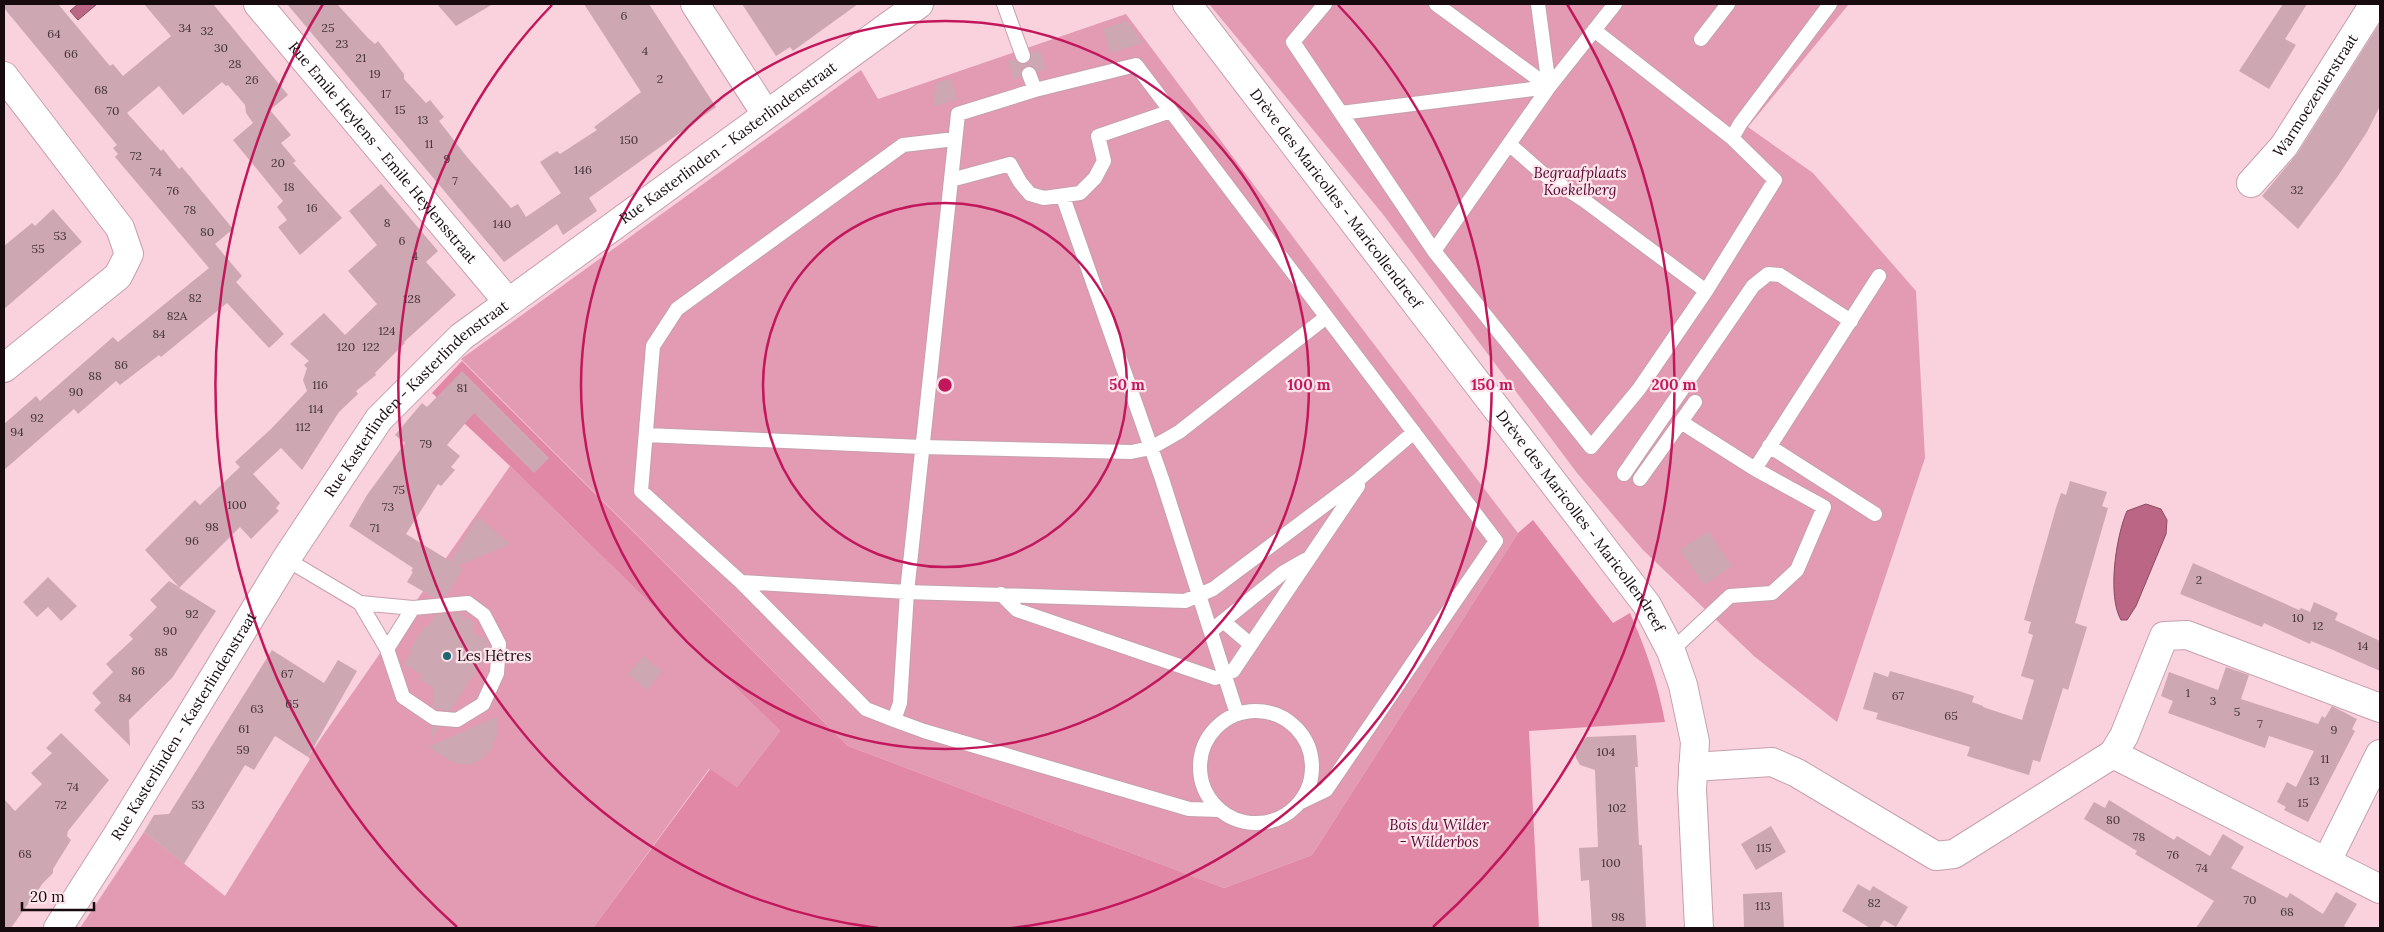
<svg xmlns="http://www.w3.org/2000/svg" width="2384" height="932" font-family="Lora,serif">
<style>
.green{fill:#e29bb3}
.forest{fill:#e288a7}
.water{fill:#bc6685;stroke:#8b4b62}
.building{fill:#cda7b2}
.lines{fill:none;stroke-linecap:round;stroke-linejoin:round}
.lane-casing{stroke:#c6a0ac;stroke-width:16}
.street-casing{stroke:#c6a0ac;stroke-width:30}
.lane{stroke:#fff;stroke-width:14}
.street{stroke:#fff;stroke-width:28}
.ring{fill:none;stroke:#c2185b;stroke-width:2.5}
.poi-dot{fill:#1c6771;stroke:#fde4eb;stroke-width:2}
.labels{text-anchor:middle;stroke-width:4.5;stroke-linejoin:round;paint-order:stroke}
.number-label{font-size:12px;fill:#453238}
.street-label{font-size:15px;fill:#180b0f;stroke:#fde4eb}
.park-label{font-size:15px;font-style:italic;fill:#57052e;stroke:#fde4eb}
.poi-label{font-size:15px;fill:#180b0f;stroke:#fde4eb;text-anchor:start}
.centre{fill:#c2185b;stroke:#fde4eb;stroke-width:2.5}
.ring-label{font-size:15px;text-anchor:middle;font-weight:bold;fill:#c2185b;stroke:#fde4eb;stroke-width:4.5;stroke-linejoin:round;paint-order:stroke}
</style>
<rect width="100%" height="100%" fill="#fad2de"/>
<!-- green -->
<path class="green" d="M1209,4H1849L1748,127L1813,173L1916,291L1925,458L1837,722L1755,657L1643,550L1577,473L1382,213Z
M1126,14L1341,301L1518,533L1312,855L1224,888L848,746L461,359L861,70L878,99Z
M510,466L780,731L737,787L709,769L593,928H80L144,832L225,896L310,759L308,757Z"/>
<!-- forest -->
<path class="forest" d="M462,361L848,746L1224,888L1312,855L1518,533L1533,520L1613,623L1630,613C1646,649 1658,684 1665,722L1529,731L1539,928H593L710,769L737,787L780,731L510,466L432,393Z"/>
<!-- water -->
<path class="water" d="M78,4H97L78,20L70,11Z
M2146,504L2161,509L2167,520L2166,534L2136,606L2127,620H2121C2107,596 2116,536 2127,511Z"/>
<!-- building -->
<path class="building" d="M4,4H58L110,66L113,64L123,76L171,36L144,4H213L288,95L270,110L291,135L281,143L296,161L293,163L342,218L300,255L278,227L287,220L277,207L283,201L233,140L253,123L246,113L245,105L228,85L226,86L222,82L183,115L159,86L127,113L161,151L163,149L179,169L182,167L233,229L215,244L242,276L236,282L284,334L269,348L227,303L161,357L159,355L120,385L116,381L78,414L74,409L4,470V424L36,396L40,401L113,337L118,342L209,268L115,157L118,154L113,148L117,145L4,8Z
M287,4H337L368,38L375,44L378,41L404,74V79L426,103L430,100L444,117L439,121L467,157L511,208L518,204L526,217L561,193L540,162L557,151L560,154L597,130L594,127L641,92L584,4H649L716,107L589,198L597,211L563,235L557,224L504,262Z
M437,4H493L456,26Z
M742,4H858L793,51L790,47L776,56Z
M2283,4H2307L2285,39L2296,45L2269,89L2239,71Z
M1127,21L1143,43L1110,53L1103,29Z
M2380,23V106L2367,132L2338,176L2298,229L2262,196L2297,154Z
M1040,50L1046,69L1038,72L1034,67L1026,66L1022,69L1021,77L1014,79L1008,61L1015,59L1018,63L1026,64L1030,61L1031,53Z
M951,79L957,99L933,107L936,83Z
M381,184L438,251L426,262L456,295L404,342L405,343L375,373L376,375L356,391L358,394L339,412L302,470L281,448L253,474L280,503L276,508L279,511L251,539L240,527L179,588L216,611L172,678L129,720L130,746L94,710L101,703L92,693L113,672L106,664L133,639L129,635L157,607L150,600L169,581L179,587L145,550L195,500L200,505L240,467L235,462L271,429L307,391L303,380L307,368L304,365L309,361L290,344L324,313L345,335L377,304L348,271L377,245L349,211Z
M53,209L82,242L4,309V246L32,223L35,226Z
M462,371L549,458L534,473L474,413L447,445L460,456L451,467L455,470L441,486L438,484L406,534L450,561L478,517L510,544L458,566L463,569L446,596L433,597L407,582L413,572L411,571L413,568L349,526L367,495L405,443L395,435L422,403L427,407Z
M2070,481L2107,492L2102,506L2108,508L2075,623L2087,627L2068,690L2063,688L2040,762L2033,760L2029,775L1967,756L1970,747L1876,719L1878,713L1863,709L1874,672L1888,677L1890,671L1959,691L1974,696L1972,702L1983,706V707L2022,720L2034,680L2021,676L2033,635L2028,633L2031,622L2024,620L2056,508L2061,493L2066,495Z
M1708,531L1732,566L1704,585L1680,550Z
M2193,563L2299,610L2301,608L2310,612L2314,602L2338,613L2335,620L2380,641V671L2333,650L2311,641L2310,644L2264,623L2262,627L2180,594Z
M48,577L77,606L61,621L48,607L37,617L23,602Z
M458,613L473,622L474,633L487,640L490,650L450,711L437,709L433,707L434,688L420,680L423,676L404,664L411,653L410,649L424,627L428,626L435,615Z
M272,650L324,683L338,660L357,671L308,757L275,736L254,770L245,765L184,864L144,832L154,815L169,814Z
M643,656L662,671L647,690L628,674Z
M2226,667L2249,675L2241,699L2318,724L2322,716L2325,718L2332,706L2357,719L2352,729L2355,731L2308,822L2284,810L2286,807L2277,802L2287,782L2296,787L2314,751L2269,736L2265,748L2168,713L2173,701L2161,696L2169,672L2218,690Z
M498,716L497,735L493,747L479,761L467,765L454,763L428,747Z
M432,726L439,727L431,740Z
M61,733L109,780L68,831L67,836L71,840L53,869V873L43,883L11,928H4V799L15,811L42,784L31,773L52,753L46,748Z
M1636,735L1638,767H1635L1639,845H1642L1646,928H1592L1589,880L1581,881L1579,848L1598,847L1595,770L1580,765L1576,758L1575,750L1580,742L1587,737Z
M2109,800L2174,840L2177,836L2210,856L2223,834L2244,847L2231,868L2287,898L2290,893L2323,914L2336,892L2357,904L2344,926L2347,928H2196L2214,901L2135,854L2137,851L2084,819L2094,802L2105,808Z
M1771,826L1786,852L1756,870L1741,844Z
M1858,884L1870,891L1873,886L1908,907L1896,927L1884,920L1879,928H1870L1842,911Z
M1782,892L1784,928H1744L1743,894Z"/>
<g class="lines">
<!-- lane casing -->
<g class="lane-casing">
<path id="lane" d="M1004,4L1023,56
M1325,4L1293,42L1434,251L1549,87L1615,4
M1436,4L1549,87
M1538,4L1549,87
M1701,39L1728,4
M1029,74L1035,90
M1341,113L1549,87
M1732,138L1740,124L1830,4
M1509,144L1542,173L1585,201L1706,291
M951,180L1010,164L1020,182L1030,194L1044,198L1080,193L1095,178L1104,161L1098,136L1171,111
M1063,197L1162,479L1237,714
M1434,251L1591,447L1639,389L1706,291L1775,180L1732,138L1594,30
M1681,422L1755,469
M646,435L922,447L1131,452L1151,448L1179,432L1325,318
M1769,446L1875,514
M1624,474L1753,286L1768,274L1780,275L1851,321
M1640,479L1695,402
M286,559L360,603L387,649L403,697L434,718L457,720L483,704L497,673L499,644L484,615L468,603L413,608L360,603
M741,582L907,592L1185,601L1213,589L1358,480L1414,432
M1001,594L1017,610L1215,678L1233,671L1358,486V481
M1223,621L1250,644
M1211,631L1284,572L1305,560
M387,649L413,608
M1671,651L1730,596L1772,593L1797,570L1824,507L1755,469L1879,276
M1200 767a56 56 0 1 1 112 0a56 56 0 1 1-112 0Z
M894,720L866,709L741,582L641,491L653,346L677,309L903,145L955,139
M1219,810L1189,809L924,731L894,720L900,703L907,592L958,114L1035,90L1136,65L1496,541L1326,790L1301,802"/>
</g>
<!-- street casing -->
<g class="street-casing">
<g id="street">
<path id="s1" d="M258,4L508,302"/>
<path d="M695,4L766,114"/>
<path id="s2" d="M1187,4L1647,605L1671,651L1683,685L1695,742L1692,789L1699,928"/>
<path d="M4,76L120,228L129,254L118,276L4,368"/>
<path id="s3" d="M2251,183L2284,146L2374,4"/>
<path d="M2113,754L2124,736L2164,636L2187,635L2380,708"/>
<path d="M1693,767L1772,762L1797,773L1936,856L1954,854L2113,754L2380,889"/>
<path d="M2327,861L2380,754"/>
<path id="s4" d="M58,928L118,834L286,559L379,419L461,337L919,4"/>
</g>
</g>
<!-- lane -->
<use href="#lane" class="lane"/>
<!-- street -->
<use href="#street" class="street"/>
</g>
<!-- distance rings -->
<g class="ring">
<circle cx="945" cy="385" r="182"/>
<circle cx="945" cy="385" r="364"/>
<path d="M878 928A547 547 0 0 1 552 5M1338 5A547 547 0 0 1 1012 928"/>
<path d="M457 927A729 729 0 0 1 323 4M1567 4A729 729 0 0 1 1433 927"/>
</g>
<!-- markers -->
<circle class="poi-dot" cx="447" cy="656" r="5"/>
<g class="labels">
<!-- number labels -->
<g class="number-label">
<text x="624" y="20">6</text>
<text x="185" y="32">34</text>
<text x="328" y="32">25</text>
<text x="207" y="35">32</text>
<text x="54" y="38">64</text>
<text x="342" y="48">23</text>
<text x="221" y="52">30</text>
<text x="645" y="55">4</text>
<text x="71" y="58">66</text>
<text x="361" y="62">21</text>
<text x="235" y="68">28</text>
<text x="375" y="78">19</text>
<text x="660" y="83">2</text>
<text x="252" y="84">26</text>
<text x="101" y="94">68</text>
<text x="386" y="98">17</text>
<text x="400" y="114">15</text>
<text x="113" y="115">70</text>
<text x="423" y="124">13</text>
<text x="629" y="144">150</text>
<text x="429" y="148">11</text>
<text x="136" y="160">72</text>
<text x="447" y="163">9</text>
<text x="278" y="167">20</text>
<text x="583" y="174">146</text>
<text x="156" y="176">74</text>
<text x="455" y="185">7</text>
<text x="289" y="191">18</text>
<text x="2297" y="194">32</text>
<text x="173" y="195">76</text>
<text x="312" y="212">16</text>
<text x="190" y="214">78</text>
<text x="387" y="227">8</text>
<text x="502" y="228">140</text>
<text x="207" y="236">80</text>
<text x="60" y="240">53</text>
<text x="402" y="245">6</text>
<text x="38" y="253">55</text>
<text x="415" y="260">4</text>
<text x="195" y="302">82</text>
<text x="412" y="303">128</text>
<text x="177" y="320">82A</text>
<text x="387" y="335">124</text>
<text x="159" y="338">84</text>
<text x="346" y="351">120</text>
<text x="371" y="351">122</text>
<text x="121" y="369">86</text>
<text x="95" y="380">88</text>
<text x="320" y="389">116</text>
<text x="462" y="392">81</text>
<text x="76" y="396">90</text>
<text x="316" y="413">114</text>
<text x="37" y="422">92</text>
<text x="303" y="431">112</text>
<text x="17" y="436">94</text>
<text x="426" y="448">79</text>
<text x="399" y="494">75</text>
<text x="237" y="509">100</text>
<text x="388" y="511">73</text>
<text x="212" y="531">98</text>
<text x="375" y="532">71</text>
<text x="192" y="545">96</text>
<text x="2199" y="584">2</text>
<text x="192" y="618">92</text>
<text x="2298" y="622">10</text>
<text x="2318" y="630">12</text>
<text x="170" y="635">90</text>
<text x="2363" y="650">14</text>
<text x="161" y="656">88</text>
<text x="138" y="675">86</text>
<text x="287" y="678">67</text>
<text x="2188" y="697">1</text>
<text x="1898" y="700">67</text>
<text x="125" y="702">84</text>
<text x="2213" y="705">3</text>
<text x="292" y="708">65</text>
<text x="257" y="713">63</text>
<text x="2237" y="716">5</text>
<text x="1951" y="720">65</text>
<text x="2260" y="728">7</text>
<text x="244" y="733">61</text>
<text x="2334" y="734">9</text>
<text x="243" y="754">59</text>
<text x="1606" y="756">104</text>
<text x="2325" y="763">11</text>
<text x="2314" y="785">13</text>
<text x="73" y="791">74</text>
<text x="2303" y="807">15</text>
<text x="61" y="809">72</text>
<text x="198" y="809">53</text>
<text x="1617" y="812">102</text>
<text x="2113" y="824">80</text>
<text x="2139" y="841">78</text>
<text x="1764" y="852">115</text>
<text x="25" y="858">68</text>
<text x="2173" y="859">76</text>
<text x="1611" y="867">100</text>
<text x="2202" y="872">74</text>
<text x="2250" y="904">70</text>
<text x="1874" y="907">82</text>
<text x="1763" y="910">113</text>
<text x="2287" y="916">68</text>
<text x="1618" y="921">98</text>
</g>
<!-- street labels -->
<g class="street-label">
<text dy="5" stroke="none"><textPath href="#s3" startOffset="109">Warmoezenierstraat</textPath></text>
<text dy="5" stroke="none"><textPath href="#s4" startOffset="1048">Rue Kasterlinden - Kasterlindenstraat</textPath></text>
<text dy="5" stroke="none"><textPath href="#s1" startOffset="194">Rue Emile Heylens - Emile Heylensstraat</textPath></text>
<text dy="5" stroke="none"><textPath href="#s2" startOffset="245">Drève des Maricolles - Maricollendreef</textPath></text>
<text dy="5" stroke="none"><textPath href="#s4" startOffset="642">Rue Kasterlinden - Kasterlindenstraat</textPath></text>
<text dy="5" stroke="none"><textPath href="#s2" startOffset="650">Drève des Maricolles - Maricollendreef</textPath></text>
<text dy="5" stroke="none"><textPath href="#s4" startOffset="238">Rue Kasterlinden - Kasterlindenstraat</textPath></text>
</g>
<!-- park labels -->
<g class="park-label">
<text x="1580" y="178">Begraafplaats<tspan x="1580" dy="17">Koekelberg</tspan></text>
<text x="1439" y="830">Bois du Wilder<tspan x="1439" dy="17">- Wilderbos</tspan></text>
</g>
<!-- poi labels -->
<g class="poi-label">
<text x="457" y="661">Les Hêtres</text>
</g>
</g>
<circle cx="945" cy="385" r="8" class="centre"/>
<g class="ring-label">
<text x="1127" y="390">50 m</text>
<text x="1309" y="390">100 m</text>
<text x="1492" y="390">150 m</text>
<text x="1674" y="390">200 m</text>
</g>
<!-- border -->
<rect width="2384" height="932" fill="none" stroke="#180b0f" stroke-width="10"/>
<!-- scale -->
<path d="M22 902v8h72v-8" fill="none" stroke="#180b0f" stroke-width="2.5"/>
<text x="30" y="902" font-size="15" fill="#180b0f" stroke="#fde4eb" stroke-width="4" paint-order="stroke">20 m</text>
</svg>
